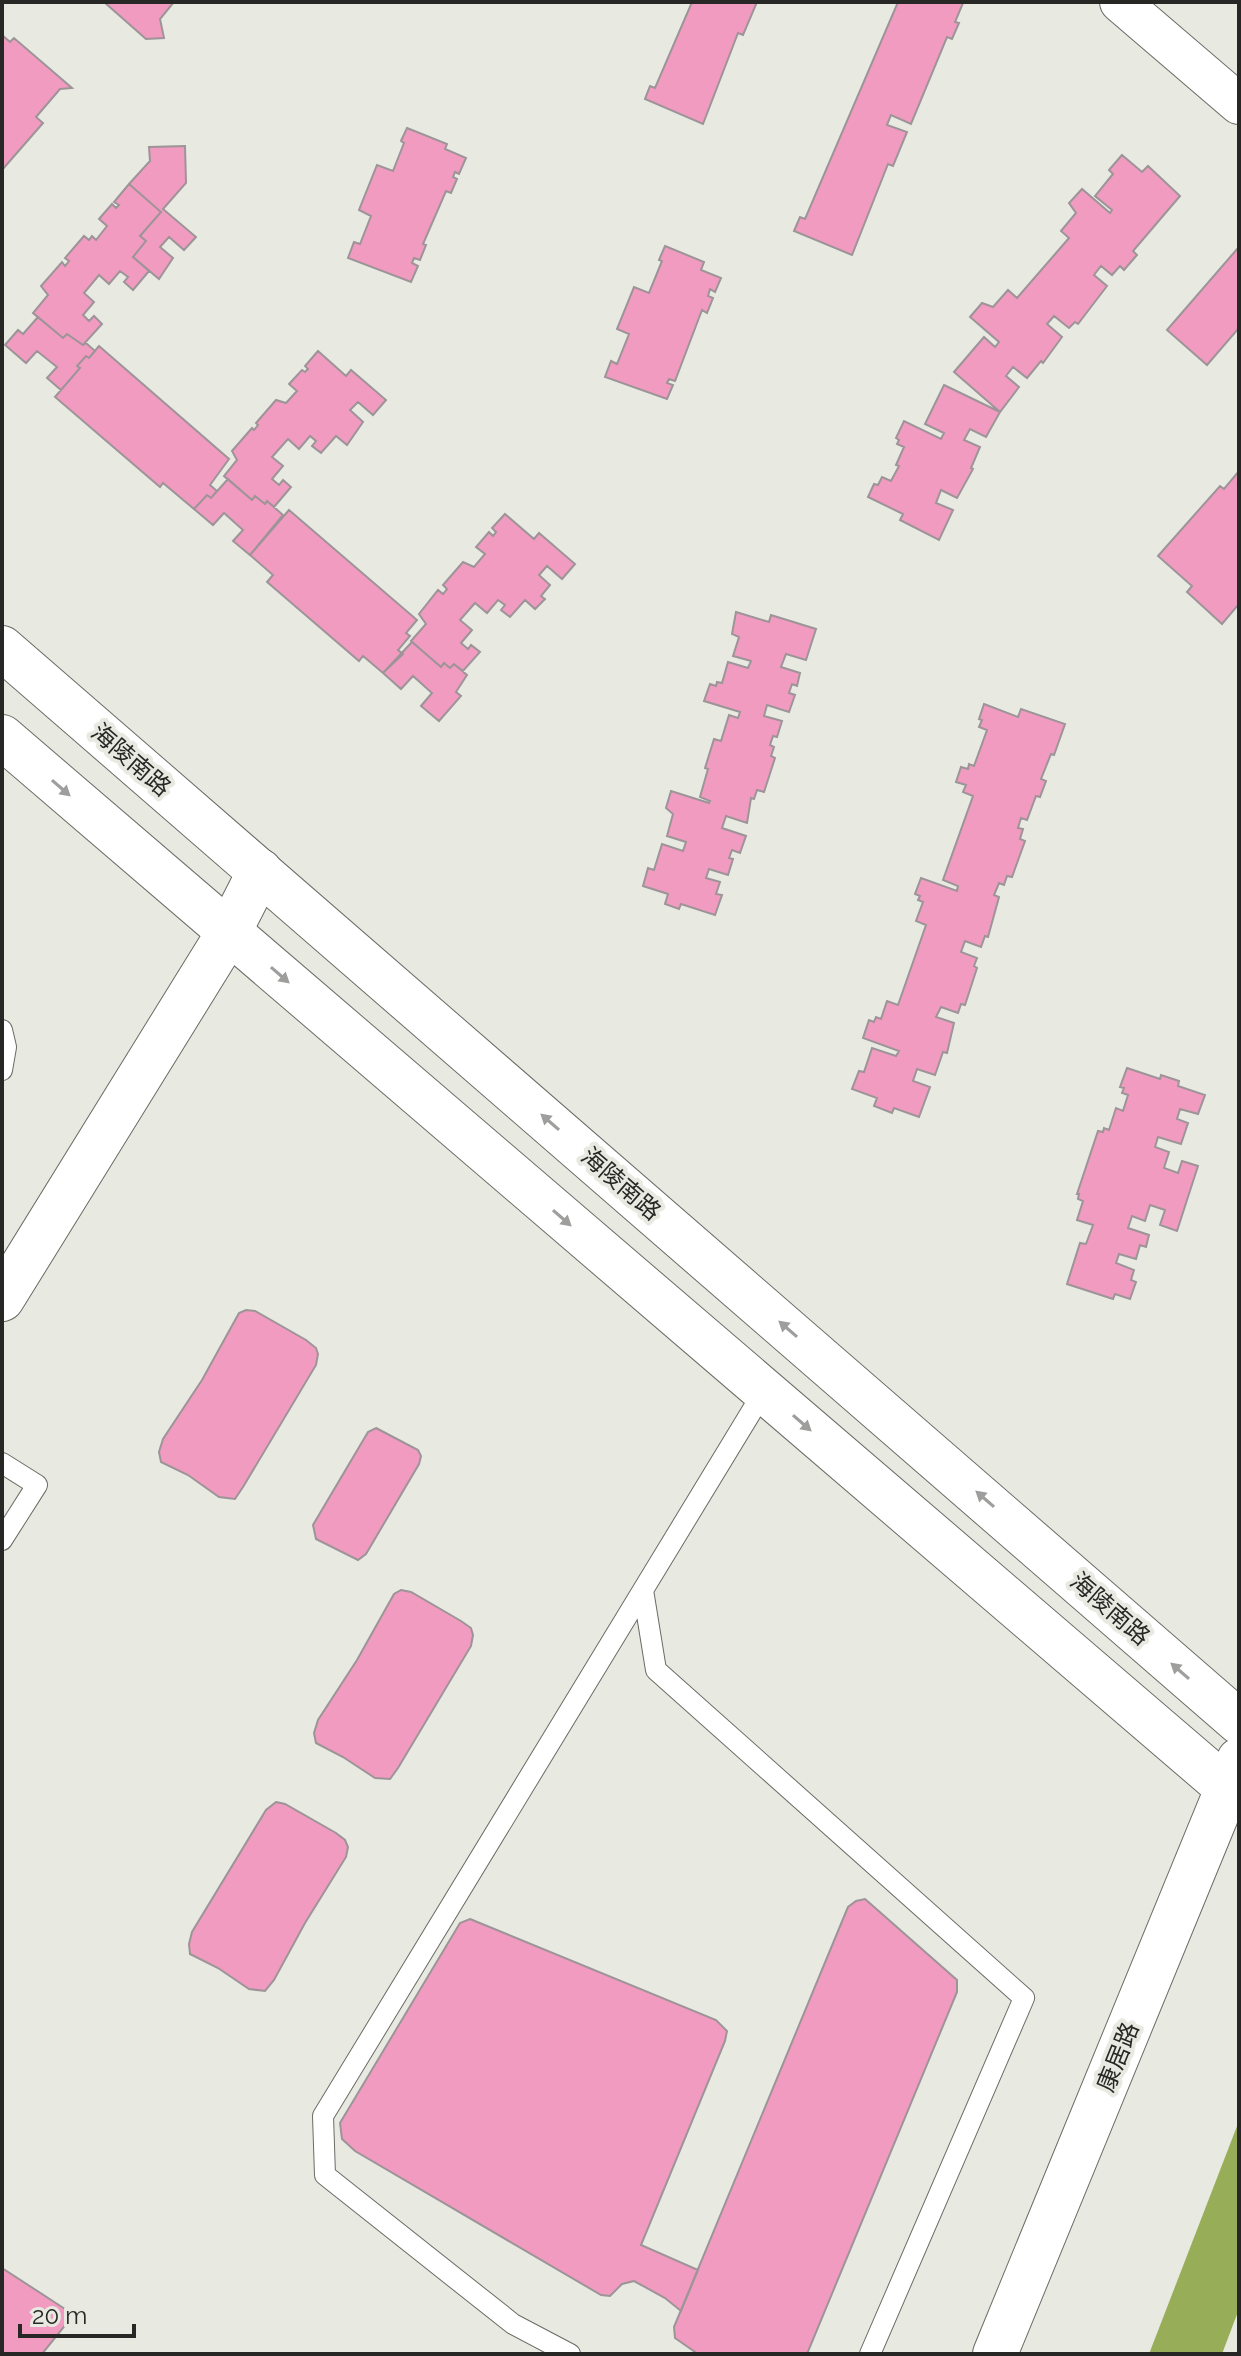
<svg xmlns="http://www.w3.org/2000/svg" width="1241" height="2356" font-family="Raleway,'Noto Sans SC',sans-serif">
<style>
.water{fill:#98ad58}
.building{fill:#f29bc0;stroke:#9d9498;stroke-width:2}
.lines{fill:none;stroke-linecap:round;stroke-linejoin:round}
.service-casing{stroke:#6a6c65;stroke-width:22}
.minor-casing{stroke:#6a6c65;stroke-width:42}
.tertiary-casing{stroke:#6a6c65;stroke-width:46}
.secondary-casing{stroke:#6a6c65;stroke-width:46}
.service{stroke:#fff;stroke-width:20}
.minor{stroke:#fff;stroke-width:40}
.tertiary{stroke:#fff;stroke-width:44}
.secondary{stroke:#fff;stroke-width:44}
.oneway{fill:#9e9e9d}
.labels{text-anchor:middle;stroke-width:8;stroke-linejoin:round;paint-order:stroke}
.street-label{font-size:24px;fill:#272825;stroke:#e8eae2}
</style>
<rect width="100%" height="100%" fill="#e8eae2"/>
<!-- water -->
<path class="water" d="M1239,2121V2309L1222,2354H1149Z"/>
<!-- building -->
<path class="building" d="M104,2H174L160,19L164,38L146,39Z
M692,2H757L743,35L738,33L703,124L645,99L650,86L655,88Z
M898,2L963,3L955,22L959,23L952,39L947,37L911,124L891,115L887,125L907,132L893,166L888,164L852,255L794,231L800,217L805,219Z
M2,35L10,42L14,38L72,88L60,89L36,117L43,123L2,170Z
M407,128L447,144L445,149L466,158L459,174L455,172L453,177L457,179L451,193L446,191L423,244L426,245L420,260L414,258L412,263L418,266L411,282L348,258L354,242L360,244L371,216L359,210L377,165L393,171L404,143L401,141Z
M185,146L186,183L163,209L196,237L184,250L169,237L160,247L173,258L159,279L133,257L146,241L140,236L161,212L129,184L150,161L149,147Z
M1122,155L1142,172L1148,166L1180,196L1133,251L1137,255L1124,270L1120,266L1112,275L1101,266L1094,275L1107,286L1078,324L1075,322L1069,328L1054,316L1047,324L1062,337L1043,363L1041,361L1027,378L1013,367L1006,376L1019,387L1000,412L954,372L984,337L995,347L999,342L970,317L982,303L993,307L1008,290L1017,298L1069,238L1061,231L1076,213L1069,203L1082,189L1110,213L1112,210L1095,196L1113,174L1109,170Z
M129,184L161,212L140,236L146,241L133,257L149,271L133,290L124,282L128,277L120,271L109,284L99,275L84,293L94,302L83,315L89,321L94,316L102,324L83,345L67,334L63,338L33,313L48,295L41,286L62,262L65,266L69,261L65,258L84,236L89,240L92,236L96,240L107,226L99,219L112,204L116,208L119,205L114,202Z
M665,246L704,262L701,270L721,278L715,292L710,289L708,296L713,298L707,313L702,310L675,381L669,379L667,383L673,385L667,399L605,377L611,361L617,364L629,334L617,329L634,287L649,293L662,261L659,260Z
M1238,248L1239,328L1207,365L1167,330Z
M38,317L63,338L67,334L83,345L86,343L95,351L89,358L86,356L77,366L80,368L61,390L47,378L57,367L37,351L26,363L5,345L18,330L23,334Z
M99,346L229,459L210,485L217,491L211,498L207,495L194,509L163,483L160,487L55,397L80,368L77,366L86,356L89,358Z
M318,351L346,376L351,370L386,400L373,415L358,402L350,410L363,422L347,445L336,436L321,453L312,446L316,441L310,436L299,449L288,439L272,457L283,466L272,479L279,485L283,480L291,487L274,507L267,501L265,504L255,496L252,500L224,476L237,460L232,451L252,428L254,430L258,425L256,423L276,400L286,403L297,391L289,384L302,370L305,372L308,369L305,366Z
M944,385L1000,412L986,437L970,429L964,440L980,447L971,468L973,469L957,498L941,490L936,503L953,510L939,540L900,520L903,514L868,497L874,484L878,485L882,477L891,481L899,466L896,465L904,447L897,444L899,440L896,438L904,421L941,439L944,433L925,424Z
M1239,471V604L1222,624L1187,592L1192,586L1158,556L1220,486L1224,489Z
M228,479L252,500L255,496L265,504L267,501L283,515L250,555L233,541L243,530L224,513L213,525L194,509L207,495L211,498Z
M289,510L417,620L406,633L410,636L398,650L403,654L383,673L363,656L359,661L267,582L273,575L250,555Z
M505,514L534,539L539,533L575,564L562,579L547,566L539,575L550,585L541,596L545,599L535,609L525,600L510,617L501,610L505,605L498,600L487,613L475,603L460,620L472,630L461,643L468,649L471,645L480,652L463,671L454,664L450,668L444,663L441,667L411,641L426,624L419,614L438,590L443,594L447,589L443,585L463,562L474,567L485,554L476,547L489,532L493,536L496,532L492,528Z
M736,612L769,622L771,615L816,629L806,660L786,654L781,667L800,673L797,686L792,684L789,693L795,695L789,712L767,705L764,716L782,721L777,737L773,736L770,745L774,747L771,756L775,758L764,792L757,790L754,799L751,798L747,823L726,816L722,828L746,836L740,853L732,850L729,858L733,859L728,875L709,869L706,878L720,882L716,894L722,895L715,915L681,904L679,909L665,904L668,894L643,886L648,868L654,870L662,844L683,851L686,842L667,836L673,814L666,808L671,791L709,803L710,801L700,797L708,769L705,768L714,739L721,741L729,715L738,718L740,712L704,701L710,684L716,686L717,682L722,683L728,662L748,668L751,661L733,656L739,637L732,634Z
M412,642L441,667L444,663L450,668L454,664L467,675L456,692L461,696L439,721L421,706L432,693L413,676L401,689L383,673Z
M984,704L1018,717L1021,709L1065,724L1054,755L1051,754L1041,779L1046,781L1040,797L1036,796L1027,820L1021,818L1018,828L1023,829L1020,839L1025,841L1012,877L1007,876L1004,885L999,883L994,895L999,897L988,937L985,936L981,947L965,941L961,952L977,958L974,966L977,968L965,1005L961,1004L958,1013L941,1007L936,1017L954,1023L947,1053L943,1052L935,1075L917,1069L913,1081L930,1087L919,1117L894,1108L892,1113L874,1106L877,1098L852,1089L859,1071L864,1072L872,1048L896,1056L899,1051L863,1038L869,1020L874,1022L876,1017L881,1019L887,1001L898,1005L926,925L916,921L923,902L918,900L920,896L915,894L921,878L957,891L958,886L943,880L973,796L963,792L966,785L956,782L961,767L968,769L969,764L974,766L987,730L979,727L982,720L979,719Z
M1127,1068L1160,1079L1161,1075L1179,1081L1178,1086L1205,1095L1198,1114L1180,1109L1177,1119L1188,1123L1181,1144L1158,1137L1155,1147L1169,1152L1164,1168L1178,1173L1182,1161L1198,1166L1177,1231L1160,1225L1165,1210L1150,1205L1145,1221L1132,1216L1128,1228L1149,1235L1146,1247L1140,1245L1136,1259L1119,1254L1116,1263L1134,1270L1131,1280L1136,1282L1130,1299L1115,1294L1113,1299L1067,1284L1080,1243L1086,1244L1093,1225L1077,1220L1083,1201L1078,1199L1079,1194H1077L1098,1131L1103,1132L1104,1128L1109,1130L1116,1108L1123,1111L1128,1095L1122,1093L1124,1088L1120,1087Z
M246,1310L255,1311L306,1340L316,1348L318,1354L316,1365L243,1487L235,1499L219,1497L188,1475L161,1462L159,1452L163,1439L202,1380L239,1313Z
M376,1428L418,1450L421,1456L419,1464L366,1554L358,1560L316,1539L313,1525L368,1432Z
M401,1590L411,1592L461,1621L471,1628L473,1635L471,1646L398,1768L390,1779L375,1778L343,1757L316,1743L314,1733L318,1720L357,1660L394,1594Z
M276,1802L285,1804L336,1833L345,1840L348,1847L346,1857L305,1923L274,1980L265,1991L249,1989L218,1968L190,1954L189,1944L192,1932L266,1810Z
M865,1899L957,1980V1992L807,2354H698L675,2338L674,2327L848,1907L856,1901Z
M470,1919L716,2020L727,2031L725,2041L641,2245L698,2270L681,2311L665,2298L634,2281L622,2284L610,2296L601,2295L355,2151L342,2139L340,2123L460,1923Z
M2,2268L65,2309L67,2323L42,2354H2Z"/>
<g class="lines">
<!-- service casing -->
<g class="service-casing">
<path id="service" d="M2,1030L6,1047L2,1070
M764,1391L643,1590L656,1670L1024,1998L870,2354
M2,1463L37,1485L2,1540
M570,2354L513,2324L325,2175L323,2116L643,1590"/>
</g>
<!-- minor casing -->
<g class="minor-casing">
<path id="minor" d="M1120,2L1239,104"/>
</g>
<!-- tertiary casing -->
<g class="tertiary-casing">
<path id="tertiary" d="M2,1299L229,932L260,871
M995,2354L1239,1760"/>
</g>
<!-- secondary casing -->
<g class="secondary-casing">
<path id="secondary" d="M2,648L1239,1722
M2,737L1239,1798"/>
</g>
<!-- service -->
<use href="#service" class="service"/>
<!-- minor -->
<use href="#minor" class="minor"/>
<!-- tertiary -->
<use href="#tertiary" class="tertiary"/>
<!-- secondary -->
<use href="#secondary" class="secondary"/>
</g>
<!-- one-way arrows -->
<defs><path id="oneway-solid" d="M-6-.8H1V-3.2L6.5 0L1 3.2V.8H-6Z" transform="scale(2)"/></defs>
<g class="oneway">
<use href="#oneway-solid" transform="translate(61 788) rotate(41)"/>
<use href="#oneway-solid" transform="translate(280 975) rotate(41)"/>
<use href="#oneway-solid" transform="translate(550 1122) rotate(-139)"/>
<use href="#oneway-solid" transform="translate(562 1218) rotate(41)"/>
<use href="#oneway-solid" transform="translate(788 1329) rotate(-139)"/>
<use href="#oneway-solid" transform="translate(802 1423) rotate(41)"/>
<use href="#oneway-solid" transform="translate(985 1499) rotate(-139)"/>
<use href="#oneway-solid" transform="translate(1180 1671) rotate(-139)"/>
</g>
<g class="labels">
<!-- street labels -->
<g class="street-label">
<text transform="translate(131 760) rotate(41)" y="8">海陵南路</text>
<text transform="translate(621 1184) rotate(41)" y="8">海陵南路</text>
<text transform="translate(1110 1609) rotate(41)" y="8">海陵南路</text>
<text transform="translate(1118 2057) rotate(-68)" y="8">康居路</text>
</g>
</g>
<!-- border -->
<rect width="1241" height="2356" fill="none" stroke="#272825" stroke-width="8"/>
<!-- scale -->
<path d="M20 2324v12h114v-12" fill="none" stroke="#272825" stroke-width="4"/>
<text x="32" y="2324" font-size="24" fill="#272825" stroke="#e8eae2" stroke-width="6" paint-order="stroke">20 m</text>
</svg>
